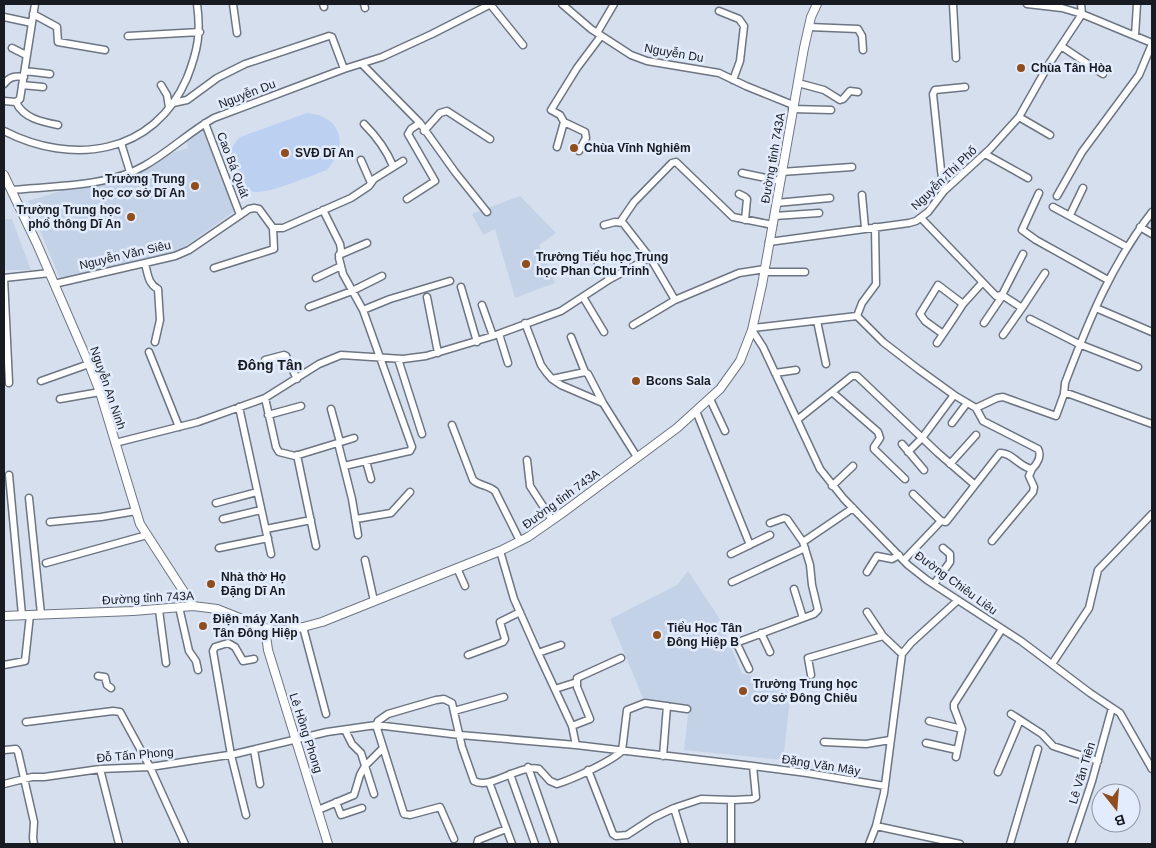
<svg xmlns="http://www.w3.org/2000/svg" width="1156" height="848" font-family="Arial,sans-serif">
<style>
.built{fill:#c4d2e7}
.green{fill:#bcd0f1}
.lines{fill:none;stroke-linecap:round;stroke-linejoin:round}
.minor-casing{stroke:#6d7582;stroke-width:9}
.major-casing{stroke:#6d7582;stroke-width:10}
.minor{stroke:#fff;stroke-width:6}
.major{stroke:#fff;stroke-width:8}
.poi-dot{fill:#904d1d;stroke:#e3ecfc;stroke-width:2}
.labels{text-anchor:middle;stroke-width:5;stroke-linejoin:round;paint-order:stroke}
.street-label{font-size:12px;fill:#181b21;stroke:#e3ecfc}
.poi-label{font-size:12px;font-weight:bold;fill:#181b21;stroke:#e3ecfc;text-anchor:start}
.neighbourhood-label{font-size:14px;font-weight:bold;fill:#181b21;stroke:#e3ecfc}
</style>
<rect width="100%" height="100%" fill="#d6dfee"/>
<!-- built -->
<path class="built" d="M203,130L235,211L184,247L168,255L60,279L28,201L70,188L125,177L142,171L171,153L188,148L187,142Z
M520,196L556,233L539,245L555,283L515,298L495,229L483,235L472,214Z
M4,219H12L31,270H4Z
M688,571L719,618L742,674L792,682L783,760L684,750L689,705L643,698L610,619L677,585Z"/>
<!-- green -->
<path class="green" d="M307,113C342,116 349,145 327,170C313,175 270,193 257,192C245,192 231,181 230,169C228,158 232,144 240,137Z"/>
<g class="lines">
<!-- minor casing -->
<g class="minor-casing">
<path id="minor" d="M233,4L237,33
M323,4L324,7
M364,4L365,8
M490,4L523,45
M562,4L591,29L631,55L647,61L719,73L746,86L793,105
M953,4L956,58
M1027,4L1062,8L1082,14L1152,43
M719,11L739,19L744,26L740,61L733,80
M33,14L57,27L58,42L105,50
M4,17L32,23
M809,27L858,29L862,36L863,50
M597,33L614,4
M128,36L200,32
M1135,36L1137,4
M1061,46L1103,74
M12,48L26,55
M362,64L420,123L455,172L487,212
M25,71L50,74
M798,83L824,90L840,100L843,99L850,91L858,92
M4,84C10,76 15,76 24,77
M22,85L43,87
M161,85L167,95L169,107
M4,101L16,102L20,99L35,4
M16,102C23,118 42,122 58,125
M173,103L187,100L217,78L245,64L329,36L332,37L344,69
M792,109L831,110
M1019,117L1050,135
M564,122L585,132L586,138L579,151
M205,123L240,215
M364,124C377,137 386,149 393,166
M4,131C72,166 154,155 187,78C198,50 201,33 197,4
M424,131L440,113L447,111L490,139
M121,143L130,172
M557,147L564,122L560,115L551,110L577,68L601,36
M985,154L1028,178
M361,160L371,183
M781,172L852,167
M742,173L780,181
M11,190C52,186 108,187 144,166C169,152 189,132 214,118L344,69L382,57L432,34L491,4
M944,191L941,170L933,94L935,90L965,87
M1039,193L1022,230L1036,240L1108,280
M739,194L745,197L747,199L745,220
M862,195L865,228
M1057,196L1082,152L1139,75L1152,44
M407,199L435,181L408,134L411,129L420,123
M776,203L830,198
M1053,207L1127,247
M323,210L340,244L341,250L339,258L343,274L363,310L412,447L410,451L405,452L344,466
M1070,215L1083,188
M774,216L819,213
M921,218L996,296L1002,295L1023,254
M621,221L634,202L672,163L676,162L733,217L773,225
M604,225L615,222L623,223L651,259L675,300L739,273L765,269
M1140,227L1152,234
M769,242L909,223L916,221L928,212L944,191L990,149L1019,117L1049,64L1082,14L1081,4
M339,255L367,243
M597,261L610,279
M145,264C148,274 148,284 158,289L160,320L155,342
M214,268L274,249L273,228
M765,272H805
M4,278L9,383
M4,278L50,273
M316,278L341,266
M54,284L175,256L189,250L249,209L254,208L259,209L273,228H283L351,198L369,186L374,179L403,161
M461,287L477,342
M1002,295L1022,308L1045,273
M427,297L438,353
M583,297L604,332
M963,304L982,283
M482,305L493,336
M309,307L352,291L382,276
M1096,308L1152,332
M363,310L390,299L450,281
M857,316L862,303L876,284L875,227
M1030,319L1079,344L1138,367
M817,321L826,364
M525,323L541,365L546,372L552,379L561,385L603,403L637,457
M984,323L1003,295
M633,325L675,300
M753,328L857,316L883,342L918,369L954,395L976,408L983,421L1038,449C1042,456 1037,464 1032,469C1020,468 1012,452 1000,453L975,485
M752,330L763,347L820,469L844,499L908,565L927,580L1021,641L1090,693L1120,713L1152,769
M499,334L508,363
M1003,335L1022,308
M571,337L585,372
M937,343C946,330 955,317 963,304L938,285L920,314L925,321L943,334
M149,352L179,427
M398,359L422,434
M265,360L284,355L286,356L297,379
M775,373L796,370
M552,379L585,372L588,374L603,403
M41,381L89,364
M832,392L852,376H857L938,453L975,485L946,522L941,521L913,494
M1064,392L1152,424
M265,398L276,447L279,452L295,456L354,438
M60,399L100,392
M710,399L725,431
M239,407L271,554
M976,408L997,398L1003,397L1056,416L1064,394L1065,383C1089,320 1111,265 1152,212
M331,409L340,442
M696,411L750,545
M268,415L301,406
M797,420L832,392L878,432L880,438L874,447V449L905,479
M952,423L967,403
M452,425L473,480C480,486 488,485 495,491L520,541
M115,443L198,422L265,398L319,364L341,355L403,359L426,356L493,336L561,311L610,279L649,258
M338,443L352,499L358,535
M902,444L924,470
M908,452L922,438L954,395
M297,455L316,546
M527,460L530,486L552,520
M366,461L371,479
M950,464L976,435
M9,475L22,615
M832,486L853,466
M29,498L41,614
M216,503L257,492
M223,519L261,510
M356,519L391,513L410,492
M50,522L101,517L136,511
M266,529L311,520
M992,541L1033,492L1034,487L1029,476L1032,469
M803,542L853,508
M219,548L268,538
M500,551L514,599L538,653L561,645
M731,554L770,535
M365,560L374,601
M904,560L941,521
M46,563L147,535
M457,568L465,586
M867,572L877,556L892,559L899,555
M732,582L805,548
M934,584L950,562V554L943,548
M794,589L803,618
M179,607L189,651L196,661L198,670
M159,610L166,663
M867,612L883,636L902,654
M303,627L326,714
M761,633L770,652
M736,642L749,669
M733,644L814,614L818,610L812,585L810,565L803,542L787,519L784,518L770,523
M538,653L572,726
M468,655L503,642L505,639L500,622L520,612
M1052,664L1089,608L1098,570L1152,514
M4,665L25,661L30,615
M811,675L808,658L883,636
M98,676L105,677L107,685L111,688
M555,689L577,682
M454,711L504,697
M1011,714L1042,734L1053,746L1098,761
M929,721L962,729
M26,722L113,711L120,712L150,767L185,844
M345,730L352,744L361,753L374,794
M824,742L866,744L890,740
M926,743L957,750
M576,745L572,726L590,719L577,687V678L621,658
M4,750L16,749L18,752L34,822L33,838L34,844
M254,750L260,784
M663,756L667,706
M956,757L962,729L954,708V704L1002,629
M753,766L807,773L885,786
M528,767L555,844
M100,769L119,844
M998,772L1020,720
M510,774L535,844
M489,782L512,844
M4,784L32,777H44L100,769L150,767L235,754L327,732L376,725L460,735L576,745L753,766L756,797L752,799L734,800L701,799L674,808L653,818L627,835L616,836L613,834L588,770
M731,800V844
M336,802L341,815L362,808
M674,808L685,844
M318,810L354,795L360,775L365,766L383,748
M246,815L231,755L213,651L215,647L228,643L235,647L243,661L254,659
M876,826L960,844
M454,839L440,807L410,815L404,814L376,725L378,721L388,714L436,700L444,699L452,703L462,747L474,781C491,790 518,764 539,769L550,781L557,784C573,779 610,762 622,751L627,710L645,703L687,709
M477,844L478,840L506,829
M869,844L876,826L884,793L902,654L911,643L957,601
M1010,844L1038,749
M1071,844L1092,781L1112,708"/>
</g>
<!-- major casing -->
<g class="major-casing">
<path id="major" d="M4,175L37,244L89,364L100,392L140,524L193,606
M4,616L133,611L193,606L217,609L265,628L279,631L303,627L322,622L500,551L528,537L561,514L677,428L720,389L740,361L752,330L762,285L804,48L811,17L817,4
M265,628L268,650L328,844"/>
</g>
<!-- minor -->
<use href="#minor" class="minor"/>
<!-- major -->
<use href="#major" class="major"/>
</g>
<!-- markers -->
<g class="poi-dot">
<circle cx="1021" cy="68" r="5"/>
<circle cx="574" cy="148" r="5"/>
<circle cx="285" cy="153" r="5"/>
<circle cx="195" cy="186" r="5"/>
<circle cx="131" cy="217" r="5"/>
<circle cx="526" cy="264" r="5"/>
<circle cx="636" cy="381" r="5"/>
<circle cx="211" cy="584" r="5"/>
<circle cx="203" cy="626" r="5"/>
<circle cx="657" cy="635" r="5"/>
<circle cx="743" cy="691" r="5"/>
</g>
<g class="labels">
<!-- street labels -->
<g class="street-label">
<text transform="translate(674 53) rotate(10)" y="4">Nguyễn Du</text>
<text transform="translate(247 94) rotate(-21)" y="4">Nguyễn Du</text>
<text transform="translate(773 158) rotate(-80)" y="4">Đường tỉnh 743A</text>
<text transform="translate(233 165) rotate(69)" y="4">Cao Bá Quát</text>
<text transform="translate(944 178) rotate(-44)" y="4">Nguyễn Thị Phố</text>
<text transform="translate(125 255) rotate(-13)" y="4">Nguyễn Văn Siêu</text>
<text transform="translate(108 388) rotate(71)" y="4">Nguyễn An Ninh</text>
<text transform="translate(561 499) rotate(-36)" y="4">Đường tỉnh 743A</text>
<text transform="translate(956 583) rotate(36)" y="4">Đường Chiêu Liêu</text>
<text transform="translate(148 598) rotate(-3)" y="4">Đường tỉnh 743A</text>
<text transform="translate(306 733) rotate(72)" y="4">Lê Hồng Phong</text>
<text transform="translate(135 755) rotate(-5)" y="4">Đỗ Tấn Phong</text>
<text transform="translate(821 765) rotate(9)" y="4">Đặng Văn Mây</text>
<text transform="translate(1082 773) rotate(-73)" y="4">Lê Văn Tiên</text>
</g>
<!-- poi labels -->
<g class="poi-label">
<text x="1031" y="72">Chùa Tân Hòa</text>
<text x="584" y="152">Chùa Vĩnh Nghiêm</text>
<text x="295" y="157">SVĐ Dĩ An</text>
<text x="185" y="183" text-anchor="end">Trường Trung<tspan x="185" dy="14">học cơ sở Dĩ An</tspan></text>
<text x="121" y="214" text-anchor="end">Trường Trung học<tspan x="121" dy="14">phổ thông Dĩ An</tspan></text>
<text x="536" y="261">Trường Tiểu học Trung<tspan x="536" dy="14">học Phan Chu Trinh</tspan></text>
<text x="646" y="385">Bcons Sala</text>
<text x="221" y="581">Nhà thờ Họ<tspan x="221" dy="14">Đặng Dĩ An</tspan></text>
<text x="213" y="623">Điện máy Xanh<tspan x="213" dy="14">Tân Đông Hiệp</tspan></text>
<text x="667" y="632">Tiểu Học Tân<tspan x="667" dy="14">Đông Hiệp B</tspan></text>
<text x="753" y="688">Trường Trung học<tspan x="753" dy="14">cơ sở Đông Chiêu</tspan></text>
</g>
<!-- neighbourhood labels -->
<g class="neighbourhood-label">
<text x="270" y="370">Đông Tân</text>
</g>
</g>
<!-- border -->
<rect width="1156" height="848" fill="none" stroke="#181b21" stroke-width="10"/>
<!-- north arrow -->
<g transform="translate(1116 808) rotate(163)"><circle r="24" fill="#e3ecfc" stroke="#9298a4"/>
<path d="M0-4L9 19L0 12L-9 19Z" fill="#904d1d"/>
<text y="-8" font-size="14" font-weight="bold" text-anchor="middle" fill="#181b21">B</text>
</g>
</svg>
